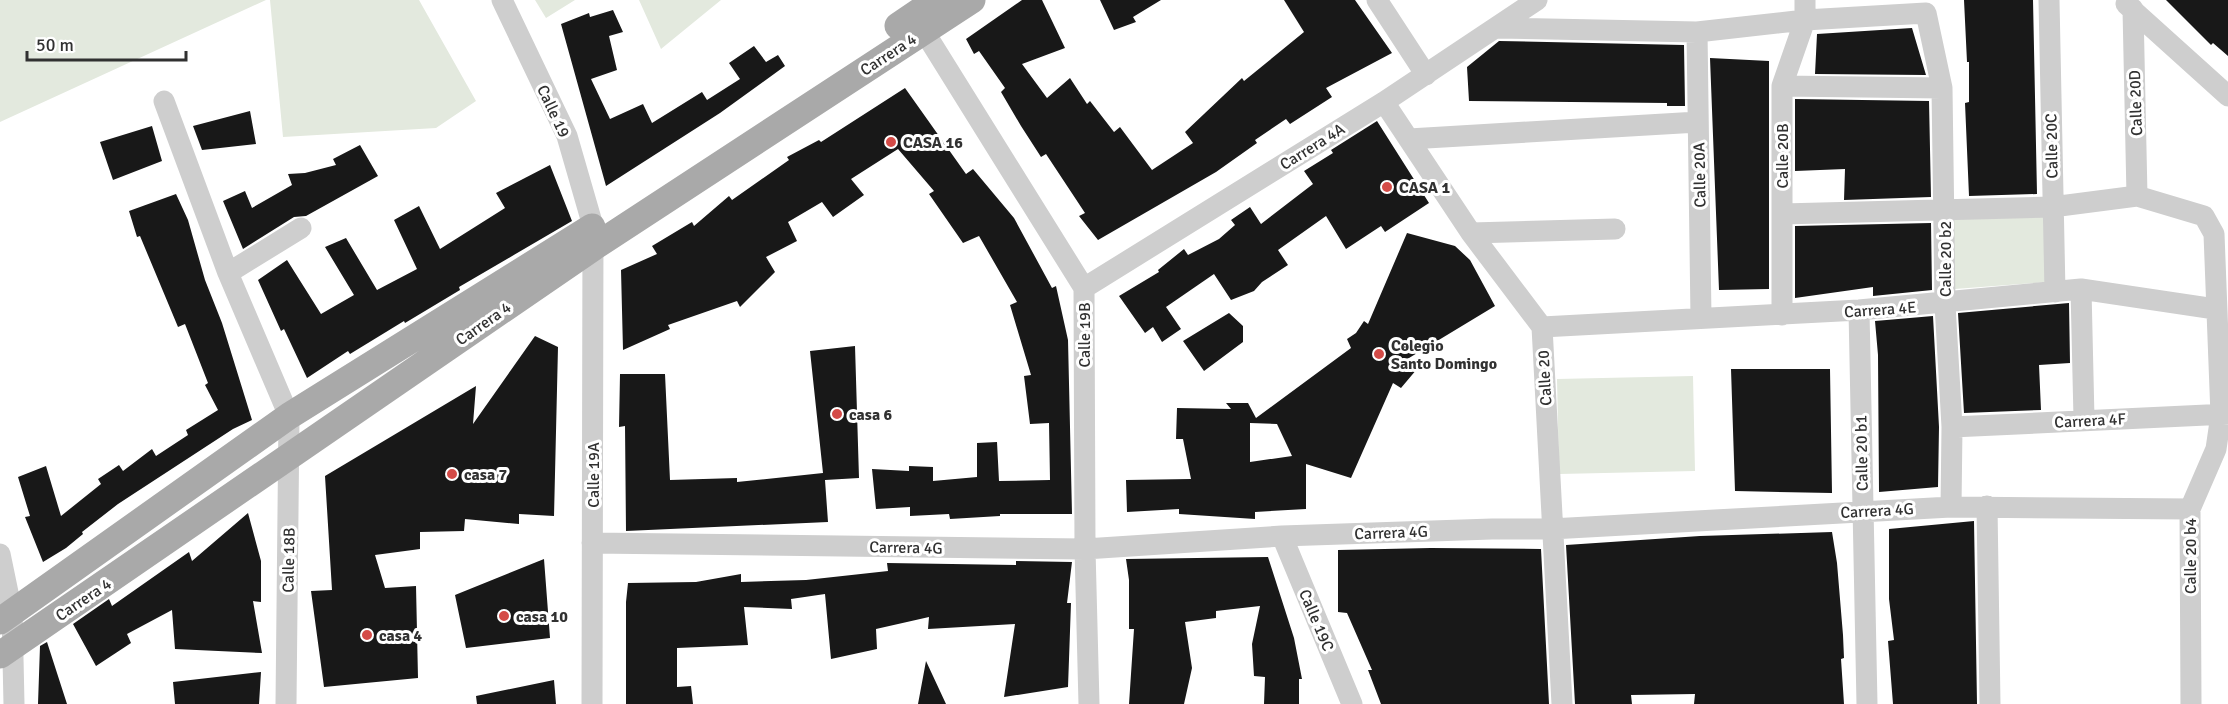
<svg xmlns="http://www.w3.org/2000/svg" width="2228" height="704" font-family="Signika,sans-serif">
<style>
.green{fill:#e3e9de}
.building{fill:#181818;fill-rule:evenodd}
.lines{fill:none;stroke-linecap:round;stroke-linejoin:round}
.minor{stroke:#cecece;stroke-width:21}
.major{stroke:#a9a9a9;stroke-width:27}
.poi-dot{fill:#d44b47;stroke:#fff;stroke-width:2}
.labels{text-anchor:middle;stroke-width:6;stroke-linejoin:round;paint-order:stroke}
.street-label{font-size:16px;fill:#313131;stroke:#fff}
.poi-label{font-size:16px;font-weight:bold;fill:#313131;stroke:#fff;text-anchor:start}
</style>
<rect width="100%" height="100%" fill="#fff"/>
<!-- green -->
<path class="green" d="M0,0H266L0,122Z
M270,0H419L476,101L436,128L283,137Z
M535,0H575L546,18Z
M639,0H721L661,49Z
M2046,213L2047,282L1955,289L1953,215Z
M1693,376L1695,471L1559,474L1557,379Z"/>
<!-- building -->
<path class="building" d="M1022,0H1042L1065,48L1022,64L1047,98L1070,78L1087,104L1090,101L1114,132L1120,127L1152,170L1193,143L1185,132L1242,78L1244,81L1304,32L1284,0H1355L1392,53L1326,88L1332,97L1290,124L1286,119L1255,140L1257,143L1216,172L1098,240L1079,216L1085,213L1046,154L1041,157L1021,126L1001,92L1005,88L979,51L974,54L966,39Z
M1100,0H1161L1133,17L1136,22L1114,30Z
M1964,0H2033L2037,194L1969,196L1965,103L1969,102V62H1967Z
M2166,0H2228V56L2213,43L2211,45Z
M613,10L623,32L609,36L617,70L591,79L610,119L643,104L652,123L702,92L707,100L740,79L729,63L754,46L766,62L778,55L785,66L720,113L606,186L561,24L589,13L590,17Z
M1912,28L1926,75L1815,74L1817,34Z
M1499,41L1684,45L1685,106H1667V103L1469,101L1467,67Z
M1710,58L1769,61V289L1719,290Z
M905,88L966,174L973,169L1014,218L1052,288L1056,286L1068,340L1072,514H1000V516L950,519L949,514L910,516V507L876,509L872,469L909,471V466L933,467V481L977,477V443L997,442L999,481L1050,480L1049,423L1030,424L1024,376L1031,375L1010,305L1017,302L979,236L963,243L929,194L934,191L898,149L851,179L864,195L833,217L822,202L788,222L797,241L766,257L775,272L740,307L737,301L668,325L670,329L623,350L621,270L657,254L652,246L692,222L694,226L729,196L732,200L789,160L787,157L819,140L821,142Z
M1795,99L1929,101L1931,197L1844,200L1845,169L1795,171Z
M250,111L256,144L202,150L193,126Z
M1377,121L1429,203L1385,232L1381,226L1346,249L1326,216L1278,250L1288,265L1262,282L1254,291L1231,300L1214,274L1166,307L1181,329L1162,342L1153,327L1145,333L1119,296L1159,272L1158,270L1184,249L1188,255L1219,239L1235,225L1231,220L1250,207L1261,224L1313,184L1304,171L1333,153L1331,150Z
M152,126L162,161L113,180L100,142Z
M360,145L378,176L306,216L294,217L243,249L223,201L245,191L252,208L292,185L288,174L305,173L336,165L333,159Z
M550,165L572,221L459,287L460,290L405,323L404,321L350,354L348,351L307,378L284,329L281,331L258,280L287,260L321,314L354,295L325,247L346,238L377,290L417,269L394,220L419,206L440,249L505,208L496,193Z
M176,194L188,220L205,280L222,323L252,420L233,429L118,504L82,532L83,534L66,548L43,562L25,517L30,516L18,477L46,466L61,516L101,484L98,479L119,465L123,471L152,449L156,456L188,435L186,430L218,410L205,385L208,383L185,324L178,327L140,236L137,237L129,211Z
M1931,223L1932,290L1873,296V287L1795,298V226Z
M1407,233L1455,246L1470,260L1495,306L1409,358L1417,369L1401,388L1393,383L1351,478L1306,464V509L1255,512V519L1179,514V509L1127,512L1126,480L1191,479L1183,439H1176L1177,408L1231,409L1226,403H1248L1256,418L1351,348L1347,339L1356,333L1364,321L1368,324ZM1250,423L1277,424L1292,456L1250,462Z
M2069,303L2070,363L2039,365L2041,410L1964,413L1958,313Z
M1229,313L1243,326V342L1204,371L1183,341Z
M1933,316L1939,427L1938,487L1879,492L1878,355L1875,321Z
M535,336L558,347L554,516L519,514V524L465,519L464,531L420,532V549L375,555L385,588L416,586L418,678L324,687L311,591L332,590L325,476L476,386L473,424Z
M855,346L859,478L825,480L828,522L626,531L625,426L619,427L620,374H665L670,480L737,478V482L823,473L810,351Z
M1731,369H1830L1832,493L1735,491Z
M248,513L261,561V602L253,601L262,653L175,649L172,610L127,634L131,643L96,666L73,624L109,599L112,606L189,552L192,561Z
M1974,521L1977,704H1893L1888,641L1894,640L1889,599V529Z
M1832,532L1837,563L1843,635L1844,658L1841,659L1844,704H1694L1695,694L1631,695L1632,704H1575L1566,545L1700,536Z
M1431,548L1541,549L1549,704H1381L1368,670H1372L1347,613L1338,612V550Z
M1268,557L1294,638L1302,679H1299V704H1264L1265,677L1254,676L1252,644L1260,606L1216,611V618L1185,622L1192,668L1184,704H1129L1134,629H1129V580L1126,559Z
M544,559L550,638L466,648L455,595Z
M1016,561L1072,562L1067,603H1071L1068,687L1004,697L1015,624L928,629L929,617L876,629L877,649L831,659L825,594L791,599L792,609L744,607L748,645L677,648V687L691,686L693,704H626V602L628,583L696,582L741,574V582L806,580L888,571L887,563L1016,565Z
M47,642L67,704H38L40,646Z
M926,661L946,704H918Z
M261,672L259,704H175L173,682Z
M554,680L556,704H477L476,696Z"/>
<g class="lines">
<!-- minor -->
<path class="minor" d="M502,0L567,136L593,226L592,704
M1377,0L1426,75
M2049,0L2055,292
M2126,4L2228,96
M2133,9L2137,196
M917,20L1084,288L1085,549L1089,704
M1498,28L1697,32L1805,20L1926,13L1942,88L1945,304L1952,427L1951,507
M1697,32L1701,318
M1782,86L1942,88
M164,101L228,273
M1384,102L1471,233L1542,327L1562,704
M1409,139L1698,122
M1782,214L2052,207L2137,196L2204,216L2214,234L2221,415L2216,449L2190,509L2191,704
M1471,233L1615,229
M1084,288L1384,102L1537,0
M2081,289L2084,419
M1859,310L1867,704
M1782,315V86L1805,20V0
M1542,327L1859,310L2081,289L2215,309
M1952,427L2228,414
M1987,506L1990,704
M1282,536L1352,704
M592,543L1085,549L1282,536L1492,529H1551L1951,507L2190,509
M0,554L12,612L14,704
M286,704L289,416L228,273L301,228"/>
<!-- major -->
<path class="major" d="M898,26L936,0
M0,621L289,416L592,227
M0,655L594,247L972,0"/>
</g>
<!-- markers -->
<g class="poi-dot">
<circle cx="891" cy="142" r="6"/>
<circle cx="1387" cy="187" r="6"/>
<circle cx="1379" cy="354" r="6"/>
<circle cx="837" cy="414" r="6"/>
<circle cx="452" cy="474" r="6"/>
<circle cx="504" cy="616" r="6"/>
<circle cx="367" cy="635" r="6"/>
</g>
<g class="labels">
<!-- street labels -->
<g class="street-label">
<text transform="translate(888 54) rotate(-33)" y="6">Carrera 4</text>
<text transform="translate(2135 103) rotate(-92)" y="6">Calle 20D</text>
<text transform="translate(554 111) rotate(65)" y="6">Calle 19</text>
<text transform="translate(1312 146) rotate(-32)" y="6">Carrera 4A</text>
<text transform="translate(2051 146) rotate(-91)" y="6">Calle 20C</text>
<text transform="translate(1782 156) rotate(-90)" y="6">Calle 20B</text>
<text transform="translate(1699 175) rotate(-91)" y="6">Calle 20A</text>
<text transform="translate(1945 259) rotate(-90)" y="6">Calle 20 b2</text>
<text transform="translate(1880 309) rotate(-4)" y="6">Carrera 4E</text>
<text transform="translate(483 323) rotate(-35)" y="6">Carrera 4</text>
<text transform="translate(1084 335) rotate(-90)" y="6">Calle 19B</text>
<text transform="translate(1544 378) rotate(-93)" y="6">Calle 20</text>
<text transform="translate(2090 420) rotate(-3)" y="6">Carrera 4F</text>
<text transform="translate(1861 453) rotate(-91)" y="6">Calle 20 b1</text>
<text transform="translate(593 475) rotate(-90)" y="6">Calle 19A</text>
<text transform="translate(1877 510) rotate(-3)" y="6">Carrera 4G</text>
<text transform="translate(1391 532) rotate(-2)" y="6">Carrera 4G</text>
<text transform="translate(906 547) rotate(1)" y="6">Carrera 4G</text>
<text transform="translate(2190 556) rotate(-90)" y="6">Calle 20 b4</text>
<text transform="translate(288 560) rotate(-89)" y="6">Calle 18B</text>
<text transform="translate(83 599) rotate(-34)" y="6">Carrera 4</text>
<text transform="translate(1317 620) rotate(67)" y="6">Calle 19C</text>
</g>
<!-- poi labels -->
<g class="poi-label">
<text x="903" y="148">CASA 16</text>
<text x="1399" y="193">CASA 1</text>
<text x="1391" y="351">Colegio<tspan x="1391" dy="18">Santo Domingo</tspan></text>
<text x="849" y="420">casa 6</text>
<text x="464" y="480">casa 7</text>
<text x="516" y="622">casa 10</text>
<text x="379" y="641">casa 4</text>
</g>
</g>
<!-- scale -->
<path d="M27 51v9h159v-9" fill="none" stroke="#313131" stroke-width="3"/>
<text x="36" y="51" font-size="18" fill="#313131" stroke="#ffffff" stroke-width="4.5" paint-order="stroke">50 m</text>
</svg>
